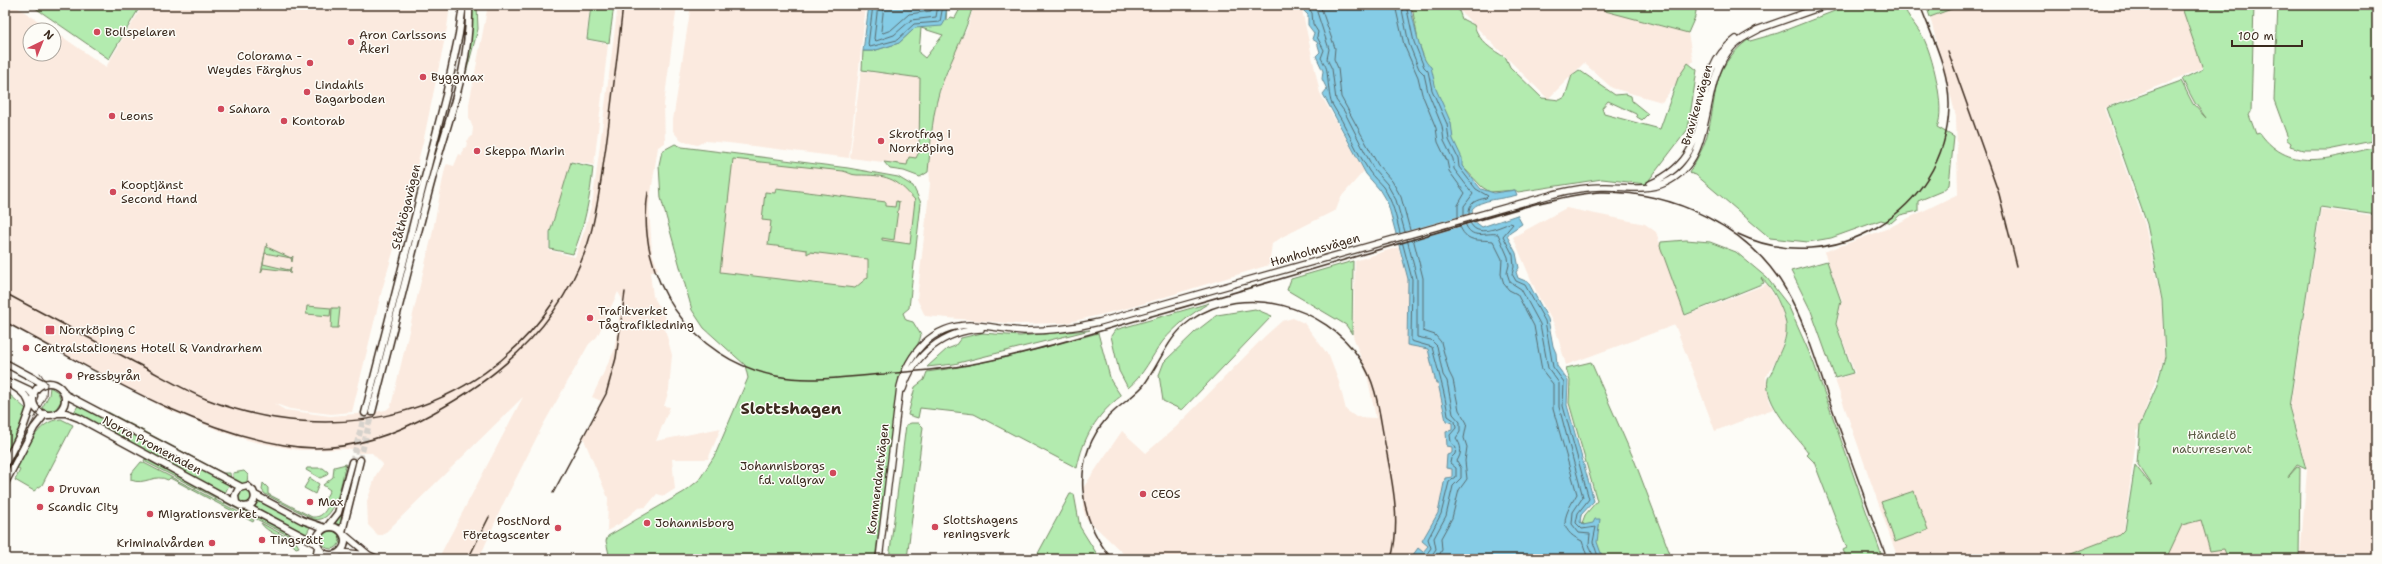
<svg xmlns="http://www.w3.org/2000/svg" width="2382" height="564" font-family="'Shantell Sans',sans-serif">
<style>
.built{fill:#fbeadf}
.green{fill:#b3ebaf;stroke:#778a66;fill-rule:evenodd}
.water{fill:#85cce6;stroke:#678b96}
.pier{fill:#fdfcf7}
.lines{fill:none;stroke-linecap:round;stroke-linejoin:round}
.shore{stroke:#596b6e;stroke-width:1}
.secondary-tunnel{stroke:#d6d2cc;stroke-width:6;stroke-dasharray:6 3;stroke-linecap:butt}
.tertiary-casing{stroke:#3b2a1e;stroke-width:8}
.secondary-casing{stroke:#3b2a1e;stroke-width:9}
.tertiary{stroke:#fdfcf7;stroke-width:5.5}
.secondary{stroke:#fdfcf7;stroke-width:6}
.tram{stroke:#3b2a1e;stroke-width:1}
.rail{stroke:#3b2a1e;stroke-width:1.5}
.poi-dot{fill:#d1495b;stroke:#fdfcf7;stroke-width:1.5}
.labels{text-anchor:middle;stroke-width:3;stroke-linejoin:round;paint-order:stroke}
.poi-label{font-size:12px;fill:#3b2a1e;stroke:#fdfcf7;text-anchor:start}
.street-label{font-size:12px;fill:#3b2a1e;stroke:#fdfcf7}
.park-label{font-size:12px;fill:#595a42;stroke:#fdfcf7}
.district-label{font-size:16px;font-weight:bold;fill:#3b2a1e;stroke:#fdfcf7}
</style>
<rect width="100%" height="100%" fill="#fdfcf7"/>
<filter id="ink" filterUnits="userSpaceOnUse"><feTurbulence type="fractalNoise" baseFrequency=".025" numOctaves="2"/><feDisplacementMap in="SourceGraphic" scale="8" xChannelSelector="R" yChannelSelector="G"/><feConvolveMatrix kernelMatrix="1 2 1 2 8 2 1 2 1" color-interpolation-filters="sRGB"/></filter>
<g filter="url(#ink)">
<!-- built -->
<path class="built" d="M5,5H14L52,30H30V54H54V31L106,67L143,5H450L447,28L424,138L404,215L382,290L352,412L331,414L290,409L273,403L285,410L330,416L369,413L386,410L391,406L432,235L445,168L447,164L454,166L459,154L462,155L463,148H466L467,141L472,136L473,128L469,118V104L488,5H590L586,40L608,44L594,165L571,161L564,190L549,232V250L575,257L585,229L593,199L618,5H677L664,104L665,143L658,147L649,206L652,253L658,269L650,273L653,296L665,316L667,324L665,329L672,355L669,390L664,406L670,407L656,441L721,428L708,459H672L675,489L664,496L657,494L646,507L638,508L619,524L607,531L608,498L583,437L601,401L592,397L614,351L622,299L618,292L597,337L589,344L543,425L503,504L479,559H438L523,397L383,535H378L368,525L367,501L376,475L383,464L372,453H358L357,449H350L299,450L255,442L231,435L166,409L5,323Z
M691,5H866L849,158L729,143L705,141L697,145L681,141L673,131V120Z
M974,5H1301L1320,93L1364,171L1341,197L1336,210L1282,237L1272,244L1269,265L1132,307L1066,323L1018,324L925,316L917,299L930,184L929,163L935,110L943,81L949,70L956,48L967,29Z
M1457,5H1611L1645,22L1688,33L1693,61L1662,102L1612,88L1584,63L1548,99L1458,9Z
M1963,5H2188L2209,63L2200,69L2104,108L2145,225L2161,300L2164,358L2137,432L2123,537L2084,559H1898L1835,380L1855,373L1837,325L1842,300L1824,252L1886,229L1958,194L1956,116L1930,17Z
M861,71L920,78L919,152L916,158L908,159L907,165L850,158Z
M731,156L793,162L898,179L917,200L911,246L881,294L717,274Z
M1566,208L1645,224L1656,232L1685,316L1767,284L1781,308L1787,330L1779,354L1766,377L1769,399L1773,409L1715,431L1675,325L1566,365L1554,324L1538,296L1513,237Z
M2321,209L2377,217V559H2300L2307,470L2290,407Z
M1398,247L1408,279L1407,345L1428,349L1436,382H1438L1444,417L1448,423H1452V430L1446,432L1447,446L1452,447V477L1445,478L1438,513L1422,541L1428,545L1423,552L1418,548L1410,559H1129L1086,518L1083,508V488L1122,431L1146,453L1176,427L1265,336L1282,321L1293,318L1304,323L1329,356L1339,382L1346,410L1356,417L1376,418L1367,375L1353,336L1355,261Z
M2203,517L2226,548L2229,559H2163L2181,523Z"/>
<!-- green -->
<path class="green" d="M31,5H141L109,59Z
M473,5H477L478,29L466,73Z
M591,5H614L609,43L587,39Z
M947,5L946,21L951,17L955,18L962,5H973C966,32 953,56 943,81C932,109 931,142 928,172L920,177L904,171L890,169L884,162L907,165L909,157L916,158L919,152L920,78L862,70L863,51H873L899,43L915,28ZM921,28L943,35L925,58L919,53Z
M1409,5H1457L1462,19L1474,25C1479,42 1491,49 1506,58L1510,67L1542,98L1560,100L1565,97L1572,75L1579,70L1615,95L1626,94L1631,96L1632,101L1648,114L1642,120L1637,117L1636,114L1608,101L1602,108L1604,114L1660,129L1678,78L1688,63L1697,70L1688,129L1646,184L1602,179L1518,192L1515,190L1490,192L1482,187L1462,166L1418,41L1413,12Z
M1600,5H1697L1695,17L1688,33L1605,11Z
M1850,5H1903C1908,17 1916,26 1923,37C1932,54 1946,109 1937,127L1954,137L1949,185L1942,191L1918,201V211L1900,215L1891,223L1881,220L1831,238L1808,242L1770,238L1696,175L1689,173C1695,162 1702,151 1706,139C1719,96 1708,70 1749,39L1750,41L1778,33Z
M1926,5H1962L1930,17Z
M2181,5H2254L2251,112L2249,115L2256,134L2260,133C2291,176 2334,156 2377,147V215L2320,207L2289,407L2306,469L2297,465L2288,477L2297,467L2300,468L2299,559H2228L2224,549L2210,551L2201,520L2182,525L2166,559H2057L2120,535L2125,530L2135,465L2151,485H2152L2137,463L2140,425L2156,388L2165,357L2162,300L2147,224L2106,108L2181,81L2193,104L2206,118L2195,103L2182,79L2203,69Z
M2278,5H2377V140L2328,150H2303L2290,146L2291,143L2286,139L2288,138L2274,100Z
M675,144L682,147L848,168L898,177L913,186L921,203L909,308L903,313L906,320L913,322L921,335C918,351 903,360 899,377L875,559H610L606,541L608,536L684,492L699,480L715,455L748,378L745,365L704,328L692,310L661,198L659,165L662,151ZM733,159L843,171C848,172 851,175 857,175C887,175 895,177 915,200L910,244L882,240V238L894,240L899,202L896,201L895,207L886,206V202L776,188L775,193L765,192L762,220L771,221L768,245L807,250V254L810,252L868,259V277L855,288L720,272Z
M571,162L593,167C590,198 585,225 573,254L550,249V232Z
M1686,240L1710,242L1736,252L1767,278L1788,305L1813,361L1883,559H1847L1843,550L1847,548L1814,462L1807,455L1808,452C1795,434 1763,403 1768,379C1768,377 1770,376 1771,374C1781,344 1795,336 1779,303C1775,294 1769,284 1761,278L1764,283L1685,315L1660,246L1661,242Z
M267,243V247L291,258L293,256L292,262L291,258L265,253L263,264L289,270L291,267L290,274L289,271L263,268L261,273Z
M1353,261L1352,334L1346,325L1287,290L1291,279Z
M1827,261L1841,301L1836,324L1853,373L1835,378L1811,311L1791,271Z
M1209,303C1192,313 1176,326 1163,341C1151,357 1144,375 1128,388L1119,371L1111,336L1115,330Z
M307,306L331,308L330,316L306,314Z
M332,308H340L338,328H331Z
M1255,309L1272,316L1182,410L1163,401L1159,375L1164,362L1195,332L1217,315Z
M1090,330L954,364L927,367L947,349L955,346L961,338L982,333L1020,336Z
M1098,333L1111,381L1121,396C1096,415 1083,438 1077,468L974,414L920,408L918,418L908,415L915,387L924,380L927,372C988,364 1039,349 1098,333Z
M1591,362L1635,462L1672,559H1573L1570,529L1592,499L1594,501C1588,506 1579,513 1580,522L1585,525L1582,523L1585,515L1597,501L1569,403L1570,381L1566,368Z
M50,387L58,392L61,401L56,409L48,412L42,408L49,395Z
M5,393L9,394L26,409L24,420L5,457Z
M79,404L230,483L225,493L73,414Z
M108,412L223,473H230L231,480L105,414Z
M61,419L73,425L42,485L34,491L15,480L20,470L17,468C28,449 36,421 61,419Z
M911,423H919L923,427L907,559H889L906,425Z
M145,459L293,535L299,541L144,461Z
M355,461H357L340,527L335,524L343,509Z
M141,462H142L254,520L253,522L170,478L168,480C155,473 144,486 131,480V474Z
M346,464C341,480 337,525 313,519L265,494L262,490L263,483L268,488V494L312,517C321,518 325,512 328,506L325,499L330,490L323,485L333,477L334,467Z
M307,468H323L328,472L327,475L320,478L306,470Z
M244,471L248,475L247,482L243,484L233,482V473Z
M310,478L319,484L315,494L304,488Z
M238 497a7 7 0 1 1 14 0a7 7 0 1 1-14 0Z
M1914,491L1928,530L1895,542L1881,502Z
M1070,494H1074L1080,527L1100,559H1035Z
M258,498L311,525L306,535L253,507Z
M261,523L296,542L299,547L296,548C288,538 266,533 261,523Z
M322 540a9 9 0 1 1 18 0a9 9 0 1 1-18 0Z"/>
<!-- water -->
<path class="water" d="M869,5H947L945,21L942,26L915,28L899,43L873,51H863Z
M1302,5H1409C1415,19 1419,60 1431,67L1436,89L1451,123L1453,139L1462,158V166L1481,189L1494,193L1515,190L1517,195C1504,199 1480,199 1472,209L1474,221L1482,227L1517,215L1522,224L1510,232L1507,236L1516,253L1519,268L1516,272L1518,278L1528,282L1548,319L1553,346L1556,353L1557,366L1568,381L1567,405L1594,501L1581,515L1580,522L1583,525L1593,523L1595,519H1600L1597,542L1603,559H1410L1418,548L1423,552L1428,546L1422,541L1438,513L1445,478L1452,477V469L1446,468L1447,455L1452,453V447L1447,446L1446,432L1452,430V423L1446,421L1438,383H1436L1428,349L1407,345L1408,279L1388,204L1379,189L1366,174L1323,94L1327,89L1322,79L1323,71L1316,56L1320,52L1317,42L1312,39L1314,33L1308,25V15L1303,10Z"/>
<!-- pier -->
<path class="pier" d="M1474,212L1477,222L1399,244L1396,234Z"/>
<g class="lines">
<!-- shore -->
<path class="shore" d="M873,5L868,45L870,47L897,40L914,24L940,22L943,5
M878,5L874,39L876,41L894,35L911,20L936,17L938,5
M884,5L881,31L883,33L891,30L909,14L931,11L932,5
M1307,5L1312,13L1313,24L1318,32L1317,37L1324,50L1321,58C1323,62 1327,67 1327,72C1328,78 1329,99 1332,104C1346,125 1355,150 1369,171C1373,177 1379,182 1383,187C1393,201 1396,217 1400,233
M1312,5L1317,12L1329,49L1327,59L1332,69L1336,100L1344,111L1373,168L1387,184L1396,200L1405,232
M1320,5L1335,48L1334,59L1338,68L1341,97L1378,165L1392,181L1401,197L1410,230
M1395,5L1404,45L1418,77L1422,94L1436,128L1438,142L1447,161L1449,171L1465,193L1458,205V217
M1401,5L1409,44L1419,69L1424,74L1428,92L1442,126L1444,141L1453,159L1454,169L1473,194L1464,206V215
M1406,5L1414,42L1424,67L1428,71L1432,90L1447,124L1449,140L1458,158L1459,167L1476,189L1488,196L1486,198C1477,200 1468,202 1469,214
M1470,222C1476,239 1499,227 1510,223L1513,224L1503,236L1513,255L1514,267L1512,274L1516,281L1525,285L1545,321L1553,367L1564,382L1563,406L1589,499L1578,513L1576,523L1582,529L1596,527L1593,542L1599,559
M1465,223C1471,241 1485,232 1498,234L1508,257L1509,265L1507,273L1510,282L1521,289L1540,324L1548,368L1559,383V407L1583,497L1573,512L1572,524L1579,533L1590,534L1589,544L1594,559
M1459,224C1466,244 1478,239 1493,241L1502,259L1501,274L1504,284L1509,290L1517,294L1534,326L1542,370L1553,384V409L1577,494C1566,513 1555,529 1582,541L1588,559
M1413,238L1423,278V331L1435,335L1441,342L1449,372L1453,380L1459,410L1467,423L1464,438L1467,447L1465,461L1467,479L1459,490L1452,518L1441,538L1442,550L1437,559
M1407,239L1417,278V337L1431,340L1437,346L1443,375L1447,381L1453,414L1460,422V432L1456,438C1462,446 1462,453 1457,461L1461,468V478L1453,486L1446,516L1434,538L1436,549L1429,559
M1402,241L1412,279L1411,341L1432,347C1438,371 1445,392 1448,416L1455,421L1456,428L1450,435L1451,442L1456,448L1455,454L1451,458L1450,463L1456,468V477L1449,482L1441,514L1428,539L1431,548L1426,555H1419L1415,559"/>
<!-- secondary-tunnel -->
<path class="secondary-tunnel" d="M360,460L372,412
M352,462L365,413"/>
<!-- tertiary casing -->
<g class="tertiary-casing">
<path id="tertiary" d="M1756,30L1827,5
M1650,184C1727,151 1682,77 1736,39
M903,389C914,354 944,331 981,329
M344,534L369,555L378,559
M340,552L368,555
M879,559L900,387C908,353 932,326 969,325C987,325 1006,330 1024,331C1050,331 1074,328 1099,322L1554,194C1570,190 1586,187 1602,187C1623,186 1646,192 1665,183C1720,157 1696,84 1733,46C1740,39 1750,34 1758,30"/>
</g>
<!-- secondary casing -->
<g class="secondary-casing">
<path id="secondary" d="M5,363L44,384
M5,381C15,387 29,394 30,407
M14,383L29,390L34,396
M33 399a16 16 0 1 1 32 0a16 16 0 1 1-32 0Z
M64,394L241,487
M372,412C393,331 413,249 435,168C450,115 471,61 469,5
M57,413H66L79,418L241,506C251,509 258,500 253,491L247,486L239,488L235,496L236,502
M365,413L446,95L459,34L463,5
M5,464L22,431L33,400
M5,483L34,428L45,414
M255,495L302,520L325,528
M247,507L317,544
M317 541a14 14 0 1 1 28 0a14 14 0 1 1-28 0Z
M327,527L338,513L352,462
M342,532L360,460
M316,559L318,547"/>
</g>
<!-- tertiary -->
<use href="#tertiary" class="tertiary"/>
<!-- secondary -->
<use href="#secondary" class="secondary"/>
<!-- tram -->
<path class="tram" d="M5,475L46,396L47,383L40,373"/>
<!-- rail -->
<path class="rail" d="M1948,51L1999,194L2017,266
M648,192C635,278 691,359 776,376C811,383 850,376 885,374C913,371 940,370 967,365C1033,353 1098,331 1163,313C1287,278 1411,239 1535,204C1557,199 1579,193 1601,192C1672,191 1749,226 1786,290C1807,326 1818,369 1832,408C1850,458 1869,509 1887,559
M1738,234C1832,279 1946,212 1949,107C1950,72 1932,37 1920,5
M5,293C48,316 91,339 134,362C158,374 182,389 206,399C334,449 476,418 554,301
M5,322C94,369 184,428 284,445C337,455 387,439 433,413C503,375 563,320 588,243C598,211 601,178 606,146C612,99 618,52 623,5
M553,493L606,394L616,358L625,292
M468,559L489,517
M1112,559C1078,518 1070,461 1107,418C1118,406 1132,398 1143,386C1160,364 1167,337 1191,320C1245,282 1325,306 1360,359C1374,379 1378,403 1382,427C1389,469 1403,516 1391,559"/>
</g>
</g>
<!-- markers -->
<g class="poi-dot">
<circle cx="97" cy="32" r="4"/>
<circle cx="351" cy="42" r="4"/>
<circle cx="310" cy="63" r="4"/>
<circle cx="423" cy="77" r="4"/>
<circle cx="307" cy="92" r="4"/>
<circle cx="221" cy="109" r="4"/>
<circle cx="112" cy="116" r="4"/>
<circle cx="284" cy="121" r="4"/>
<circle cx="881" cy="141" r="4"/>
<circle cx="477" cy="151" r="4"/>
<circle cx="113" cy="192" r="4"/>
<circle cx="590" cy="318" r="4"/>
<rect x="45" y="325" width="10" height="10" rx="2"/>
<circle cx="26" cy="348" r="4"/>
<circle cx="69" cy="376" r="4"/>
<circle cx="833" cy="473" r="4"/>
<circle cx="51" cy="489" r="4"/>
<circle cx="1143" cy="494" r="4"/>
<circle cx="310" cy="502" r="4"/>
<circle cx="40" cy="507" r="4"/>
<circle cx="150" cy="514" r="4"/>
<circle cx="647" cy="523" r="4"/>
<circle cx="935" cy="527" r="4"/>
<circle cx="558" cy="528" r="4"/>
<circle cx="262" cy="540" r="4"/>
<circle cx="212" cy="543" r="4"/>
</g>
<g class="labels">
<!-- poi labels -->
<g class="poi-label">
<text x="105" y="36">Bollspelaren</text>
<text x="359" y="39">Aron Carlssons<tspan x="359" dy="14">Åkeri</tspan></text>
<text x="302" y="60" text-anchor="end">Colorama -<tspan x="302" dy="14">Weydes Färghus</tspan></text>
<text x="431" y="81">Byggmax</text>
<text x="315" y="89">Lindahls<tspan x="315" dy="14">Bagarboden</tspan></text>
<text x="229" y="113">Sahara</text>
<text x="120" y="120">Leons</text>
<text x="292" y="125">Kontorab</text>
<text x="889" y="138">Skrotfrag i<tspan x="889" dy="14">Norrköping</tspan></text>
<text x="485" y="155">Skeppa Marin</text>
<text x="121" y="189">Kooptjänst<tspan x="121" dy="14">Second Hand</tspan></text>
<text x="598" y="315">Trafikverket<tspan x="598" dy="14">Tågtrafikledning</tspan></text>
<text x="59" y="334">Norrköping C</text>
<text x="34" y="352">Centralstationens Hotell &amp; Vandrarhem</text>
<text x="77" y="380">Pressbyrån</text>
<text x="825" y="470" text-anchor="end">Johannisborgs<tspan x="825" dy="14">f.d. vallgrav</tspan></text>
<text x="59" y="493">Druvan</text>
<text x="1151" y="498">CEOS</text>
<text x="318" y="506">Max</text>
<text x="48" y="511">Scandic City</text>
<text x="158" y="518">Migrationsverket</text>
<text x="943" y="524">Slottshagens<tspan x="943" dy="14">reningsverk</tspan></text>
<text x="550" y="525" text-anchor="end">PostNord<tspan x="550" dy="14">Företagscenter</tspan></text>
<text x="655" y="527">Johannisborg</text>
<text x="270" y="544">Tingsrätt</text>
<text x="204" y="547" text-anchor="end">Kriminalvården</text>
</g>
<!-- street labels -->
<g class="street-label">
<text transform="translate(1697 105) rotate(-74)" y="4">Bravikenvägen</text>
<text transform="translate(406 207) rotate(-76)" y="4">Ståthögavägen</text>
<text transform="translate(1315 250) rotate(-16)" y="4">Hanholmsvägen</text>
<text transform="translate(152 445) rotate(28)" y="4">Norra Promenaden</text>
<text transform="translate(878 479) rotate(-83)" y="4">Kommendantvägen</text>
</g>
<!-- park labels -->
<g class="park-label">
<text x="2212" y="439">Händelö<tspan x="2212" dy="14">naturreservat</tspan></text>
</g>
<!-- district labels -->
<g class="district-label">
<text x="791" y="414">Slottshagen</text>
</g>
</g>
<!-- margin -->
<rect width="2382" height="564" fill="none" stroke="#fdfcf7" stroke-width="20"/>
<rect x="10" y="10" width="2362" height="544" fill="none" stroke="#3b2a1e" stroke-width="1.5" filter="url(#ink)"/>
<!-- north arrow -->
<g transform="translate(42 42) rotate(43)"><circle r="19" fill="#fdfcf7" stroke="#afa8a0"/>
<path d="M0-3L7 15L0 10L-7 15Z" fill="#d1495b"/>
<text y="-6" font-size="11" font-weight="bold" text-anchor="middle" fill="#3b2a1e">N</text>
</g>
<!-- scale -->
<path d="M2232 40v6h70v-6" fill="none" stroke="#3b2a1e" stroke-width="2"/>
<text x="2238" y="40" font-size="12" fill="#3b2a1e" stroke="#fdfcf7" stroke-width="3" paint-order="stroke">100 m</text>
</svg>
